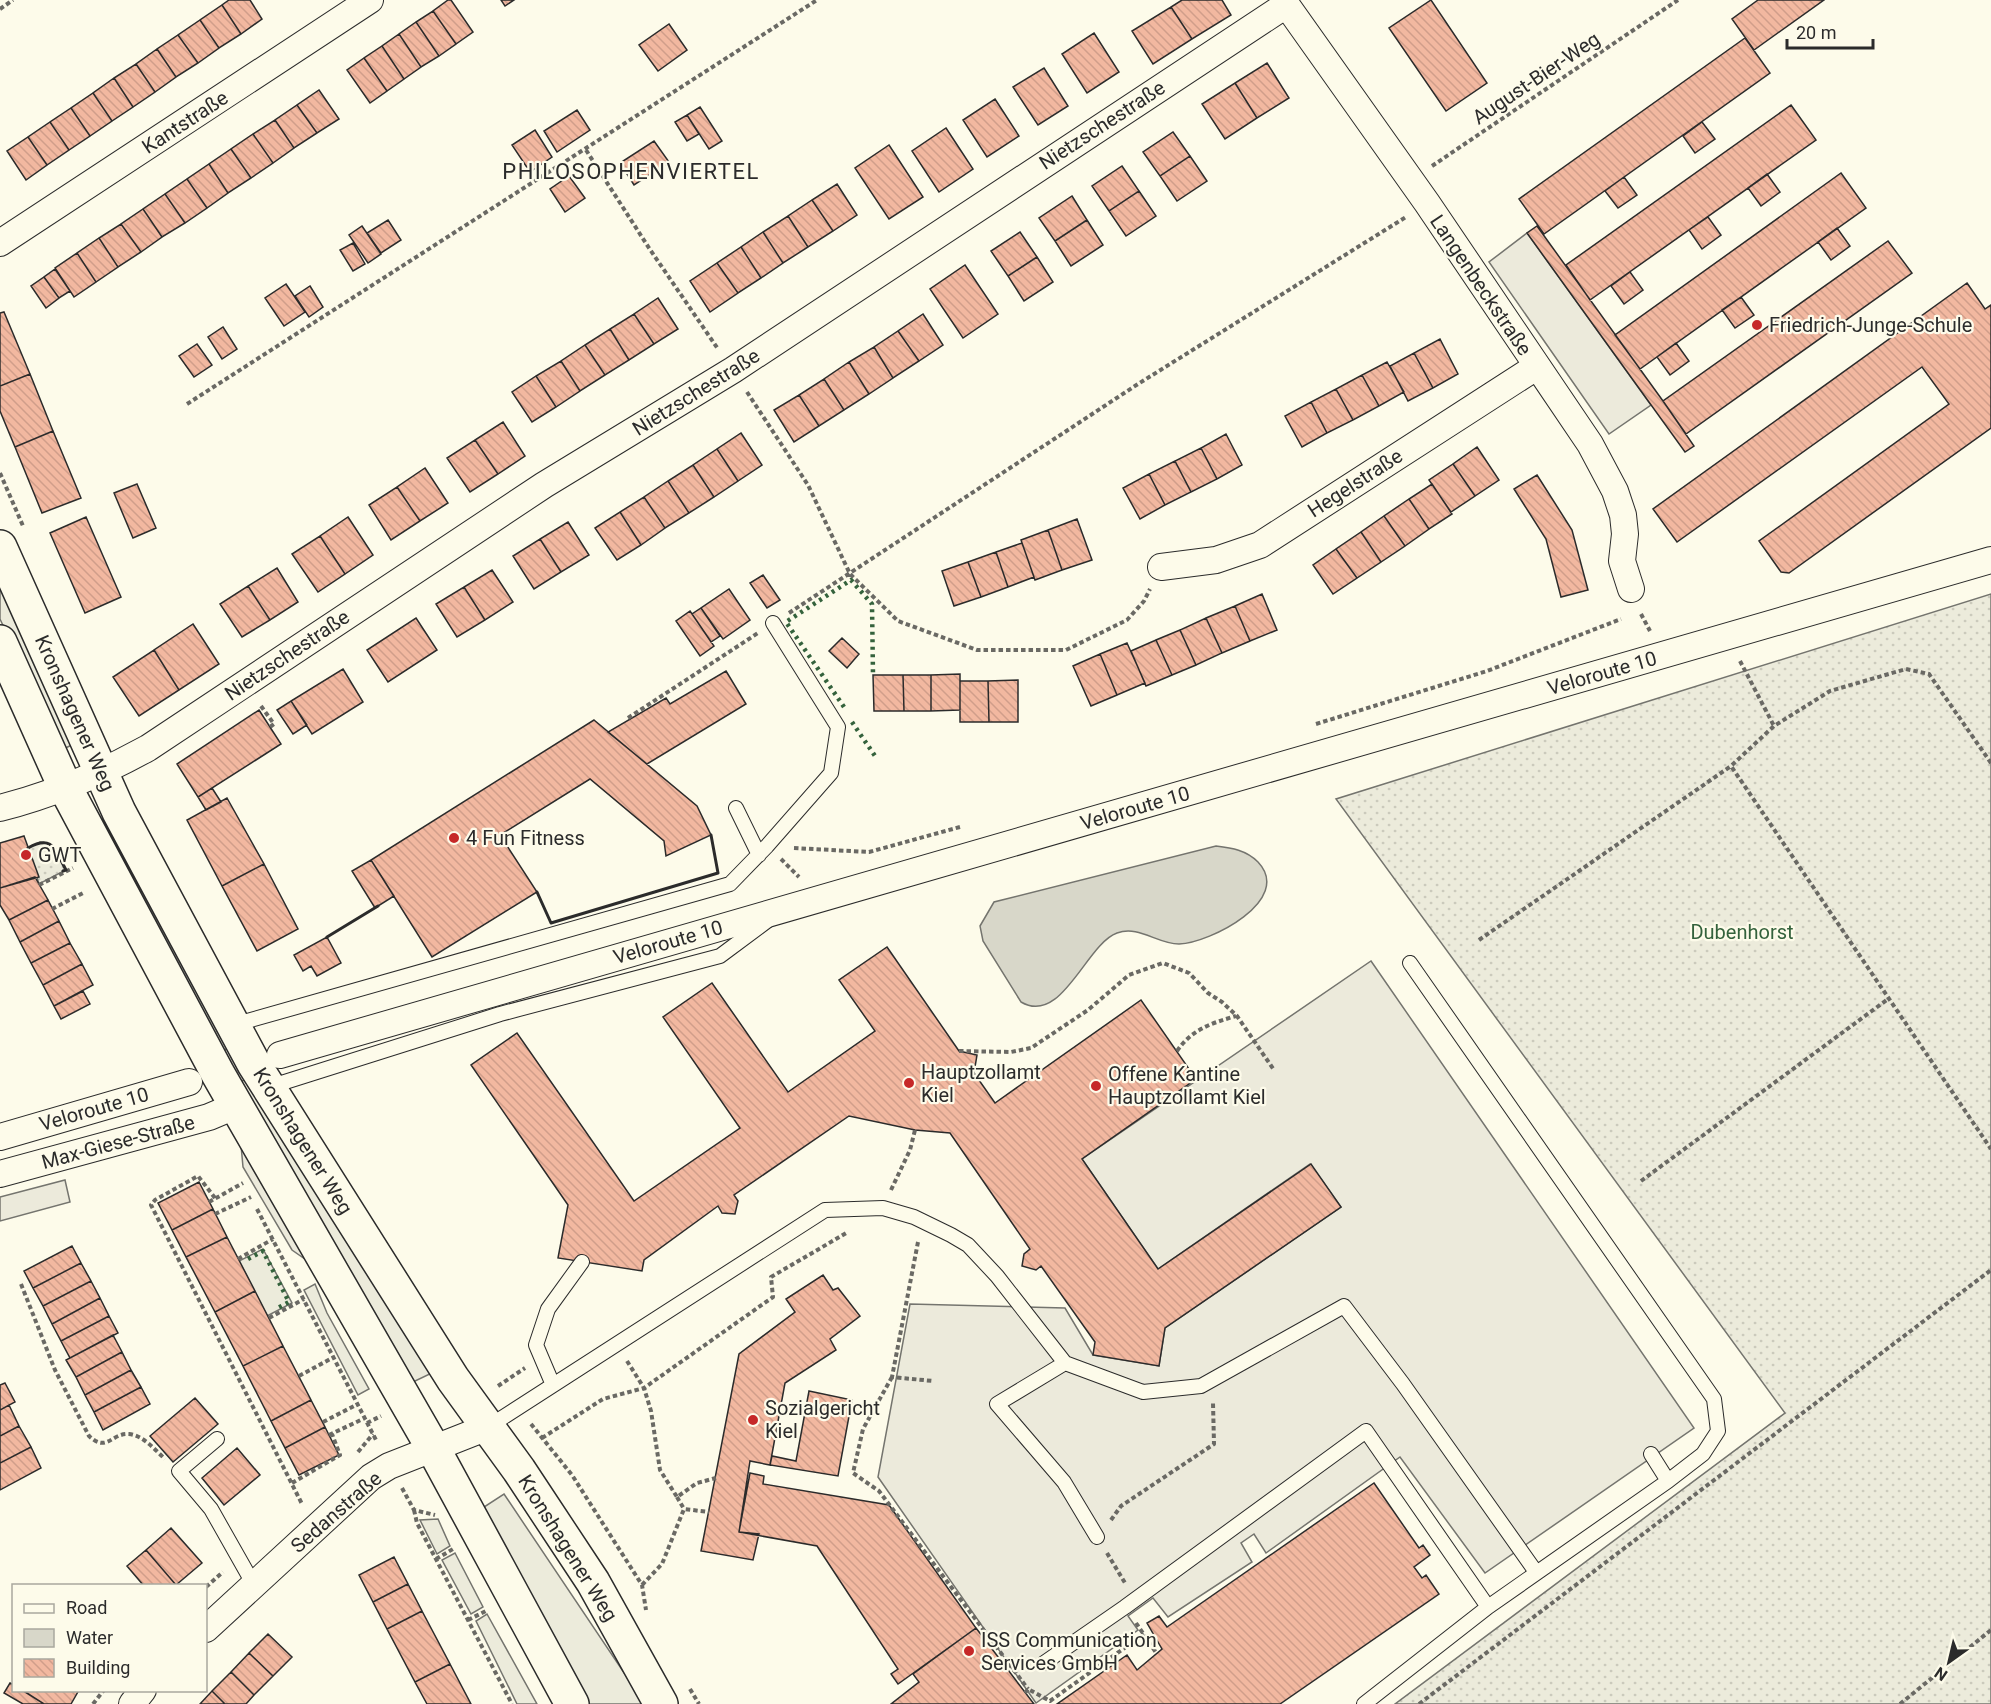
<svg xmlns="http://www.w3.org/2000/svg" width="1991" height="1704" font-family="Roboto,sans-serif">
<style>
.grass{fill:#ecebdb;stroke:#74746e;stroke-width:1.5}
.garden{fill:url(#garden-dots);stroke:#74746e;stroke-width:1.5}
.parking{fill:#eceadb;stroke:#74746e;stroke-width:1.5}
.water{fill:#d8d7c9;stroke:#74746e;stroke-width:1.5}
.building{fill:url(#building-back-hatch);stroke:#2b2b2b;stroke-width:1.5}
.lines{fill:none;stroke-linecap:round;stroke-linejoin:round}
.lane-casing{stroke:#2b2b2b;stroke-width:16}
.street-casing{stroke:#2b2b2b;stroke-width:28}
.secondary-casing{stroke:#2b2b2b;stroke-width:36}
.path{stroke:#6a6964;stroke-width:4;stroke-dasharray:4.5 3;stroke-linecap:butt}
.lane{stroke:#fdfbea;stroke-width:14}
.street{stroke:#fdfbea;stroke-width:26}
.secondary{stroke:#fdfbea;stroke-width:33}
.hedge{stroke:#34623c;stroke-width:4.5;stroke-dasharray:3 4.5;stroke-linecap:butt}
.wall{stroke:#2b2b2b;stroke-width:3}
.poi-dot{fill:#c62828;stroke:#fdfbea;stroke-width:2}
.labels{text-anchor:middle;stroke-width:4.5;stroke-linejoin:round;paint-order:stroke}
.street-label{font-size:20px;fill:#2b2b2b;stroke:#fdfbea}
.poi-label{font-size:20px;fill:#2b2b2b;stroke:#fdfbea;text-anchor:start}
.park-label{font-size:20px;fill:#34623c;stroke:#fdfbea}
.quarter-label{font-size:22px;letter-spacing:1.5px;fill:#2b2b2b;stroke:#fdfbea}
</style>
<defs>
<pattern id="garden-dots" width="8" height="8" patternUnits="userSpaceOnUse" patternTransform="scale(1.5)"><rect width="8" height="8" fill="#ecebdb"/><path d="M2 2h.1M6 6h.1" fill="none" stroke="#cbcabc" stroke-width="1.8" stroke-linecap="round"/></pattern>
<pattern id="building-back-hatch" width="6" height="6" patternUnits="userSpaceOnUse" patternTransform="scale(1.5)"><rect width="6" height="6" fill="#f2b8a0"/><path d="M-1 5l2 2M0 0l6 6M5-1l2 2" fill="none" stroke="#d09e8a"/></pattern>
</defs>
<rect width="100%" height="100%" fill="#fdfbea"/>
<!-- grass -->
<path class="grass" d="M0,583L72,745L61,750L0,619Z
M113,833L230,1048L218,1052L106,837Z
M248,1079L434,1372L413,1382L235,1083Z
M263,1249L292,1303L267,1316L239,1261Z
M315,1284L327,1313L369,1389L358,1395L304,1290Z
M504,1494L645,1704H588L484,1507Z
M438,1519L450,1546L437,1554L420,1520Z
M455,1553L483,1607L471,1614L442,1560Z
M487,1614L537,1704H517L476,1621Z"/>
<!-- garden -->
<path class="garden" d="M1991,594V1704H1395L1785,1413L1336,799Z
M40,842C55,842 60,858 66,870L39,884L28,848Z"/>
<!-- parking -->
<path class="parking" d="M1527,233L1651,405L1609,434L1489,262Z
M1371,961L1694,1428L1485,1573L1400,1457L1266,1553L1254,1534L1241,1543L1252,1562L1168,1617L1153,1598L1128,1616L1138,1630L1036,1703L878,1477L910,1304L1065,1308L1093,1355L1159,1366L1165,1328L1341,1207L1310,1164L1158,1269L1082,1159Z
M241,1145L312,1264L292,1250L243,1167Z
M65,1180L70,1202L0,1221V1197Z"/>
<!-- water -->
<path class="water" d="M1216,846C1232,848 1246,850 1258,862C1294,900 1210,943 1179,944C1157,944 1139,925 1117,933C1086,944 1062,1026 1021,1002L983,941L980,926L994,902Z"/>
<!-- building -->
<path class="building" d="M229,0H250L262,19L241,34L222,5Z
M448,0H451L473,32L456,44L433,11Z
M501,0H514L505,6Z
M1182,0H1222L1231,15L1192,39L1171,7Z
M1431,0L1487,83L1446,111L1389,28Z
M1758,0H1824L1754,50L1732,19Z
M222,5L241,34L219,48L200,20Z
M1171,7L1192,39L1153,64L1132,31Z
M433,11L456,44L439,56L416,22Z
M200,20L219,48L198,63L178,35Z
M416,22L439,56L421,67L399,34Z
M669,24L687,50L658,71L639,45Z
M1094,33L1119,72L1087,93L1062,54Z
M399,34L421,67L404,79L382,46Z
M178,35L198,63L176,77L157,49Z
M1745,38L1770,73L1544,234L1519,199Z
M382,46L404,79L387,91L364,58Z
M157,49L176,77L155,92L136,64Z
M364,58L387,91L370,103L347,70Z
M1267,63L1289,98L1257,118L1235,83Z
M136,64L155,92L133,107L114,78Z
M1044,68L1068,106L1038,125L1013,87Z
M114,78L133,107L112,121L93,93Z
M1235,83L1257,118L1225,139L1202,104Z
M319,90L339,119L317,133L297,105Z
M93,93L112,121L90,136L71,108Z
M995,99L1019,136L987,157L963,120Z
M297,105L317,133L294,148L275,120Z
M1791,105L1816,140L1590,300L1566,265Z
M700,107L722,141L709,149L687,115Z
M71,108L90,136L69,150L50,122Z
M577,110L590,130L557,152L544,131Z
M687,115L699,134L687,141L675,122Z
M275,120L294,148L273,163L253,134Z
M50,122L69,150L47,165L28,137Z
M1702,122L1715,139L1695,153L1683,136Z
M946,128L973,169L939,192L912,151Z
M535,130L552,157L530,172L512,145Z
M1173,132L1190,156L1160,176L1143,152Z
M253,134L273,163L251,178L231,149Z
M28,137L47,165L26,180L7,151Z
M654,141L669,162L634,185L620,163Z
M889,145L923,197L889,219L855,168Z
M231,149L251,178L228,193L209,164Z
M1190,156L1207,181L1177,201L1160,176Z
M209,164L228,193L207,208L187,179Z
M1122,166L1139,191L1109,211L1092,186Z
M1841,173L1866,208L1640,369L1615,335Z
M1767,174L1780,192L1761,206L1748,188Z
M569,176L585,198L565,212L550,189Z
M1624,177L1637,195L1618,208L1605,191Z
M187,179L207,208L185,223L165,194Z
M837,184L857,215L833,231L812,200Z
M1139,191L1156,216L1126,236L1109,211Z
M165,194L185,223L162,237L143,209Z
M1072,196L1087,220L1055,241L1039,218Z
M812,200L833,231L808,247L788,216Z
M143,209L162,237L141,252L121,224Z
M788,216L808,247L783,263L763,232Z
M1708,217L1721,235L1702,249L1689,230Z
M388,220L401,240L381,253L367,233Z
M1087,220L1103,245L1071,266L1055,241Z
M121,224L141,252L118,267L99,238Z
M362,226L381,254L368,263L349,235Z
M1537,226L1663,401L1694,446L1685,452L1527,233Z
M1837,228L1850,246L1831,260L1818,242Z
M763,232L783,263L761,278L741,247Z
M1020,232L1037,257L1008,276L991,251Z
M99,238L118,267L96,282L77,253Z
M1888,241L1912,273L1686,434L1663,401Z
M353,243L365,264L353,271L340,250Z
M741,247L761,278L738,293L717,263Z
M77,253L96,282L74,297L55,268Z
M1037,257L1053,282L1024,301L1008,276Z
M717,263L738,293L710,312L690,281Z
M965,265L998,314L963,338L930,289Z
M55,269L70,291L59,298L44,277Z
M1630,272L1643,290L1624,304L1611,286Z
M44,277L59,298L46,308L31,286Z
M1967,283L1985,309L1991,305V428L1789,573L1781,572L1759,541L1949,404L1922,367L1677,542L1653,509Z
M286,284L305,312L284,326L265,298Z
M310,286L323,307L309,317L295,296Z
M1741,297L1754,315L1735,328L1722,310Z
M658,298L678,329L654,344L634,314Z
M4,312L30,374L0,386V313Z
M634,314L654,344L629,360L610,329Z
M923,314L943,345L919,361L898,331Z
M223,327L237,349L222,359L208,337Z
M610,329L629,360L605,375L585,345Z
M898,331L919,361L893,378L874,347Z
M1440,339L1458,374L1433,388L1414,353Z
M1676,343L1689,361L1670,375L1657,357Z
M197,344L212,365L194,377L179,356Z
M585,345L605,375L580,391L561,361Z
M874,347L893,378L869,394L849,362Z
M1414,353L1433,388L1408,401L1390,366Z
M561,361L580,391L556,407L536,376Z
M849,362L869,394L844,410L824,379Z
M1387,362L1404,392L1379,406L1362,375Z
M30,374L53,431L15,447L0,411V386Z
M1362,375L1379,406L1353,420L1336,389Z
M536,376L556,407L532,422L512,392Z
M824,379L844,410L819,426L799,395Z
M1336,389L1353,420L1327,433L1311,402Z
M799,395L819,426L794,442L774,410Z
M1311,402L1327,433L1302,447L1285,416Z
M503,422L525,456L498,474L475,440Z
M53,431L81,498L42,513L15,447Z
M741,433L762,465L738,481L717,449Z
M1226,434L1242,465L1217,479L1201,448Z
M475,440L498,474L470,492L447,458Z
M1477,447L1499,480L1475,496L1453,464Z
M1201,448L1217,479L1191,492L1175,461Z
M717,449L738,481L714,497L693,465Z
M1175,461L1191,492L1165,505L1149,474Z
M1453,464L1475,496L1451,512L1429,480Z
M693,465L714,497L689,513L668,481Z
M425,468L448,503L420,521L397,487Z
M1149,474L1165,505L1140,519L1123,488Z
M1537,475L1572,530L1588,590L1561,597L1546,539L1514,489Z
M668,481L689,513L665,528L644,497Z
M137,484L156,528L133,538L114,493Z
M1432,484L1452,514L1429,529L1409,499Z
M397,487L420,521L391,540L369,505Z
M644,497L665,528L641,545L620,512Z
M1409,499L1429,529L1405,546L1384,516Z
M620,512L641,545L617,560L595,528Z
M1384,516L1405,546L1381,562L1361,532Z
M86,517L121,597L85,613L50,533Z
M348,517L373,555L345,574L320,536Z
M1077,519L1092,560L1062,570L1048,530Z
M568,522L589,555L561,572L540,539Z
M1048,530L1062,570L1035,580L1021,540Z
M1361,532L1381,562L1357,578L1336,549Z
M320,536L345,574L318,592L292,554Z
M540,539L561,572L534,589L513,556Z
M1022,543L1034,577L1008,587L996,552Z
M1336,549L1357,578L1333,594L1313,565Z
M996,552L1008,587L981,597L968,562Z
M968,562L981,597L954,606L942,571Z
M277,568L298,602L270,620L248,586Z
M492,570L513,602L485,620L464,587Z
M763,575L780,600L767,608L750,583Z
M248,586L270,620L242,637L220,604Z
M464,587L485,620L457,637L436,604Z
M729,589L750,620L723,639L701,608Z
M1262,594L1277,630L1250,641L1235,606Z
M1235,606L1250,641L1222,653L1206,618Z
M701,608L720,636L711,642L692,614Z
M690,611L714,646L700,656L676,621Z
M416,618L437,650L388,682L367,650Z
M1206,618L1222,653L1196,665L1180,630Z
M193,624L219,664L179,690L154,650Z
M1180,630L1196,665L1172,675L1156,640Z
M842,638L859,654L847,668L829,651Z
M1156,640L1172,675L1146,686L1131,651Z
M1127,643L1145,683L1117,695L1100,654Z
M154,650L179,690L139,716L113,677Z
M1100,654L1117,695L1091,706L1073,666Z
M343,669L363,702L312,734L291,701Z
M726,671L746,704L647,764L608,732L666,698L670,704Z
M960,674V710L931,711V675Z
M873,675H903L904,711H874Z
M903,675H931V711H904Z
M1018,680V722H989L988,681Z
M960,681H988L989,722H960Z
M291,701L307,725L293,734L277,710Z
M259,710L281,744L198,797L177,764Z
M594,720L697,806L711,835L666,856L664,841L590,779L500,835L537,892L432,957L371,860Z
M212,788L221,802L206,810L198,797Z
M227,798L264,864L222,886L187,820Z
M24,836L39,877L0,888V843Z
M371,860L394,896L375,908L352,871Z
M264,864L298,929L257,951L222,886Z
M35,877L48,900L9,920L0,905V888Z
M48,900L59,921L20,942L9,920Z
M59,921L70,943L31,963L20,942Z
M327,937L341,963L317,976L311,966L303,971L294,955Z
M70,943L82,964L43,985L31,963Z
M887,947L959,1051L977,1055L974,1073L995,1103L1141,1000L1196,1079L1082,1159L1158,1269L1311,1164L1341,1207L1165,1328L1159,1366L1093,1355L1095,1342L1041,1266L1036,1270L1022,1266L1024,1254L1030,1249L950,1133L915,1130L849,1116L734,1195L738,1201L735,1214L722,1213L718,1206L644,1260L642,1271L558,1258L568,1205L471,1065L517,1033L634,1201L740,1128L663,1017L712,983L788,1092L875,1031L839,980Z
M82,964L93,985L54,1006L43,985Z
M83,991L90,1004L61,1019L54,1006Z
M199,1182L213,1209L172,1230L158,1203Z
M213,1209L227,1237L186,1257L172,1230Z
M227,1237L255,1291L215,1312L186,1257Z
M72,1246L81,1263L33,1288L24,1271Z
M81,1263L91,1281L43,1306L33,1288Z
M823,1275L833,1290L838,1288L860,1316L830,1339L836,1350L785,1383L770,1465L750,1461L739,1532L759,1534L753,1560L701,1551L739,1354L795,1312L786,1299Z
M91,1281L100,1298L52,1324L43,1306Z
M255,1291L283,1346L243,1366L215,1312Z
M100,1298L109,1316L61,1341L52,1324Z
M109,1316L118,1333L70,1358L61,1341Z
M113,1335L122,1352L76,1377L66,1360Z
M283,1346L311,1400L271,1421L243,1366Z
M122,1352L131,1370L85,1395L76,1377Z
M131,1370L141,1387L94,1412L85,1395Z
M5,1383L15,1402L0,1410V1385Z
M141,1387L150,1404L103,1430L94,1412Z
M809,1391L852,1400L838,1476L770,1465L772,1456L796,1461Z
M195,1398L218,1424L173,1462L150,1436Z
M311,1400L325,1427L285,1448L271,1421Z
M9,1405L19,1426L0,1436V1410Z
M19,1426L31,1447L0,1463V1436Z
M325,1427L339,1455L299,1475L285,1448Z
M31,1447L41,1468L0,1490V1463Z
M237,1448L260,1475L224,1505L202,1478Z
M750,1473L764,1476L763,1484L889,1505L976,1628L898,1684L891,1674L898,1669L817,1546L739,1532Z
M1374,1483L1419,1548L1423,1545L1430,1555L1414,1567L1422,1578L1426,1575L1439,1594L1280,1704H1057L1127,1655L1137,1670L1162,1649L1147,1623L1159,1616L1167,1627Z
M171,1528L202,1563L176,1585L146,1550Z
M146,1550L176,1585L175,1586H144L127,1566Z
M394,1557L408,1584L373,1602L359,1575Z
M408,1584L422,1611L387,1629L373,1602Z
M422,1611L450,1664L415,1682L387,1629Z
M976,1628L1034,1704H891L919,1682L913,1674Z
M268,1634L292,1657L273,1676L249,1653Z
M249,1653L273,1676L254,1695L231,1672Z
M450,1664L471,1704H427L415,1682Z
M231,1672L254,1695L246,1704H225L212,1691Z
M10,1683L14,1685V1690H22L44,1704H23L4,1693Z
M22,1690H79L71,1704H44Z
M212,1691L225,1704H200Z"/>
<g class="lines">
<!-- lane casing -->
<g class="lane-casing">
<path id="lane" d="M736,808L759,855
M233,1025L730,884L767,846L831,773L838,727L773,623
M269,1087L500,1014L720,956L767,921
M1065,1363L997,1404L1064,1482L1097,1537
M553,1385L536,1345L548,1309L582,1262
M488,1427L825,1210L883,1208L914,1217L951,1235L968,1245L997,1276L1065,1363L1143,1392L1201,1386L1344,1306L1403,1384L1536,1572
M217,1439L179,1471L211,1509L254,1585
M1651,1454L1668,1481
M1044,1663L1125,1607L1366,1431L1488,1607
M1364,1704L1488,1607L1668,1481L1703,1454L1718,1431L1714,1399L1410,963"/>
</g>
<!-- street casing -->
<g class="street-casing">
<path id="street" d="M1283,0L1427,203L1590,444L1615,491L1623,515L1625,534L1622,561L1631,589
M0,243L370,0
M1161,567L1216,560L1260,545L1536,367
M0,808C51,795 101,774 148,748L544,485L733,370L1286,5
M280,1055L1991,560
M0,1137L189,1082
M0,1174L209,1117L235,1106
M206,1629L371,1477L389,1466L488,1427
M132,1704L143,1690"/>
</g>
<!-- secondary casing -->
<g class="secondary-casing">
<path id="secondary" d="M0,547L119,812L254,1064L453,1379L519,1470L593,1582L661,1704
M0,642L65,787L218,1074L433,1448L572,1704"/>
</g>
<!-- path -->
<path class="path" d="M0,9L13,0
M586,150L649,248L718,349
M1432,166L1678,0
M747,392L808,485L850,574L898,621L977,650H1066L1127,620L1144,601L1150,589
M187,404L817,0
M0,473L23,526
M789,613L1138,384L1406,217
M1641,614L1650,631
M1740,661L1774,726
M261,706L274,724L270,727
M628,718L758,633
M1316,724L1487,671L1621,619
M1991,763L1929,674L1906,669L1830,691L1774,726L1731,766L1991,1149
M794,848L869,852L960,827
M781,859L799,877
M39,885L73,868
M52,909L85,892
M1479,940L1731,766
M959,1051L1011,1052L1031,1048L1088,1010L1129,975L1163,963L1189,973L1208,993L1222,1002L1237,1016L1274,1070
M1177,1051C1192,1029 1212,1023 1236,1016
M1641,1181L1888,999
M891,1190L910,1150L915,1130
M215,1198L198,1176L155,1200L151,1205L302,1504
M209,1202L243,1183
M257,1209L377,1442
M215,1214L251,1197
M918,1242L892,1377L933,1381
M238,1259L273,1239
M21,1284L55,1370L89,1436C107,1453 111,1433 129,1434C144,1436 154,1449 165,1459
M269,1318L304,1299
M627,1361L644,1388L651,1411L660,1470L677,1497L697,1483L716,1478
M299,1376L334,1357
M892,1377L863,1429L853,1473L879,1491L1028,1689
M498,1386L525,1368
M323,1422L358,1404
M367,1423L381,1416
M531,1424L572,1475L642,1585L646,1610
M329,1435L365,1418
M542,1438L603,1399L644,1388L773,1297L771,1277L848,1232
M358,1452L373,1434
M292,1483L340,1455L332,1434
M402,1488L414,1510L435,1515
M677,1497L684,1509
M414,1510L417,1523L512,1704
M1111,1520L1121,1506L1214,1444L1213,1403
M1107,1553L1125,1583
M436,1559L453,1549
M642,1585L662,1564L684,1509L709,1512
M206,1587L223,1572
M468,1620L486,1611
M1136,1623L1157,1654
M690,1689L699,1704
M1025,1693L1028,1689L1050,1701L1144,1634
M93,1704L104,1690
M1419,1704L1991,1270
M1900,1704L1991,1630"/>
<!-- lane -->
<use href="#lane" class="lane"/>
<!-- street -->
<use href="#street" class="street"/>
<!-- secondary -->
<use href="#secondary" class="secondary"/>
<!-- hedge -->
<path class="hedge" d="M844,707L786,622L851,580L872,604L873,675
M852,722L875,756
M248,1259L263,1251L289,1302L276,1309"/>
<!-- wall -->
<path class="wall" d="M28,848C53,834 55,850 66,870L63,871
M537,892L551,923L718,873L711,835
M327,937L378,906"/>
</g>
<!-- markers -->
<g class="poi-dot">
<circle cx="1757" cy="325" r="6"/>
<circle cx="454" cy="838" r="6"/>
<circle cx="26" cy="855" r="6"/>
<circle cx="909" cy="1083" r="6"/>
<circle cx="1096" cy="1086" r="6"/>
<circle cx="753" cy="1420" r="6"/>
<circle cx="969" cy="1651" r="6"/>
</g>
<g class="labels">
<!-- street labels -->
<g class="street-label">
<text transform="translate(1536 78) rotate(-34)" y="7">August-Bier-Weg</text>
<text transform="translate(185 122) rotate(-33)" y="7">Kantstraße</text>
<text transform="translate(1102 125) rotate(-33)" y="7">Nietzschestraße</text>
<text transform="translate(1481 285) rotate(56)" y="7">Langenbeckstraße</text>
<text transform="translate(696 392) rotate(-32)" y="7">Nietzschestraße</text>
<text transform="translate(1355 483) rotate(-33)" y="7">Hegelstraße</text>
<text transform="translate(287 655) rotate(-34)" y="7">Nietzschestraße</text>
<text transform="translate(1602 673) rotate(-16)" y="7">Veloroute 10</text>
<text transform="translate(75 713) rotate(66)" y="7">Kronshagener Weg</text>
<text transform="translate(1135 808) rotate(-16)" y="7">Veloroute 10</text>
<text transform="translate(668 942) rotate(-16)" y="7">Veloroute 10</text>
<text transform="translate(94 1109) rotate(-16)" y="7">Veloroute 10</text>
<text transform="translate(303 1141) rotate(58)" y="7">Kronshagener Weg</text>
<text transform="translate(118 1142) rotate(-15)" y="7">Max-Giese-Straße</text>
<text transform="translate(336 1512) rotate(-41)" y="7">Sedanstraße</text>
<text transform="translate(568 1548) rotate(58)" y="7">Kronshagener Weg</text>
</g>
<!-- poi labels -->
<g class="poi-label">
<text x="1769" y="332">Friedrich-Junge-Schule</text>
<text x="466" y="845">4 Fun Fitness</text>
<text x="38" y="862">GWT</text>
<text x="921" y="1079">Hauptzollamt<tspan x="921" dy="23">Kiel</tspan></text>
<text x="1108" y="1081">Offene Kantine<tspan x="1108" dy="23">Hauptzollamt Kiel</tspan></text>
<text x="765" y="1415">Sozialgericht<tspan x="765" dy="23">Kiel</tspan></text>
<text x="981" y="1647">ISS Communication<tspan x="981" dy="23">Services GmbH</tspan></text>
</g>
<!-- park labels -->
<g class="park-label">
<text x="1742" y="939">Dubenhorst</text>
</g>
<!-- quarter labels -->
<g class="quarter-label">
<text x="631" y="179">PHILOSOPHENVIERTEL</text>
</g>
</g>
<!-- legend -->
<rect x="12" y="1584" width="195" height="108" fill="#fdfbea" stroke="#a9a89e" stroke-width="1.5"/>
<rect x="24" y="1604" width="30" height="9" fill="#fdfbea" stroke="#a9a89e" stroke-width="1.5"/>
<text x="66" y="1614" font-size="18" fill="#2b2b2b">Road</text>
<rect x="24" y="1629" width="30" height="18" fill="#d8d7c9" stroke="#a9a89e" stroke-width="1.5"/>
<text x="66" y="1644" font-size="18" fill="#2b2b2b">Water</text>
<rect x="24" y="1659" width="30" height="18" fill="url(#building-back-hatch)" stroke="#a9a89e" stroke-width="1.5"/>
<text x="66" y="1674" font-size="18" fill="#2b2b2b">Building</text>
<!-- north arrow -->
<g transform="translate(1949 1662) rotate(214)" stroke="#fdfbea" stroke-width="4.5" paint-order="stroke">
<path d="M0-4.5L10 22L0 15L-10 22Z" fill="#2b2b2b"/>
<text y="-9" font-size="16" font-weight="bold" text-anchor="middle" fill="#2b2b2b">N</text>
</g>
<!-- scale -->
<path d="M1787 39v9h86v-9" fill="none" stroke="#2b2b2b" stroke-width="3"/>
<text x="1796" y="39" font-size="18" fill="#2b2b2b" stroke="#fdfbea" stroke-width="4.5" paint-order="stroke">20 m</text>
</svg>
